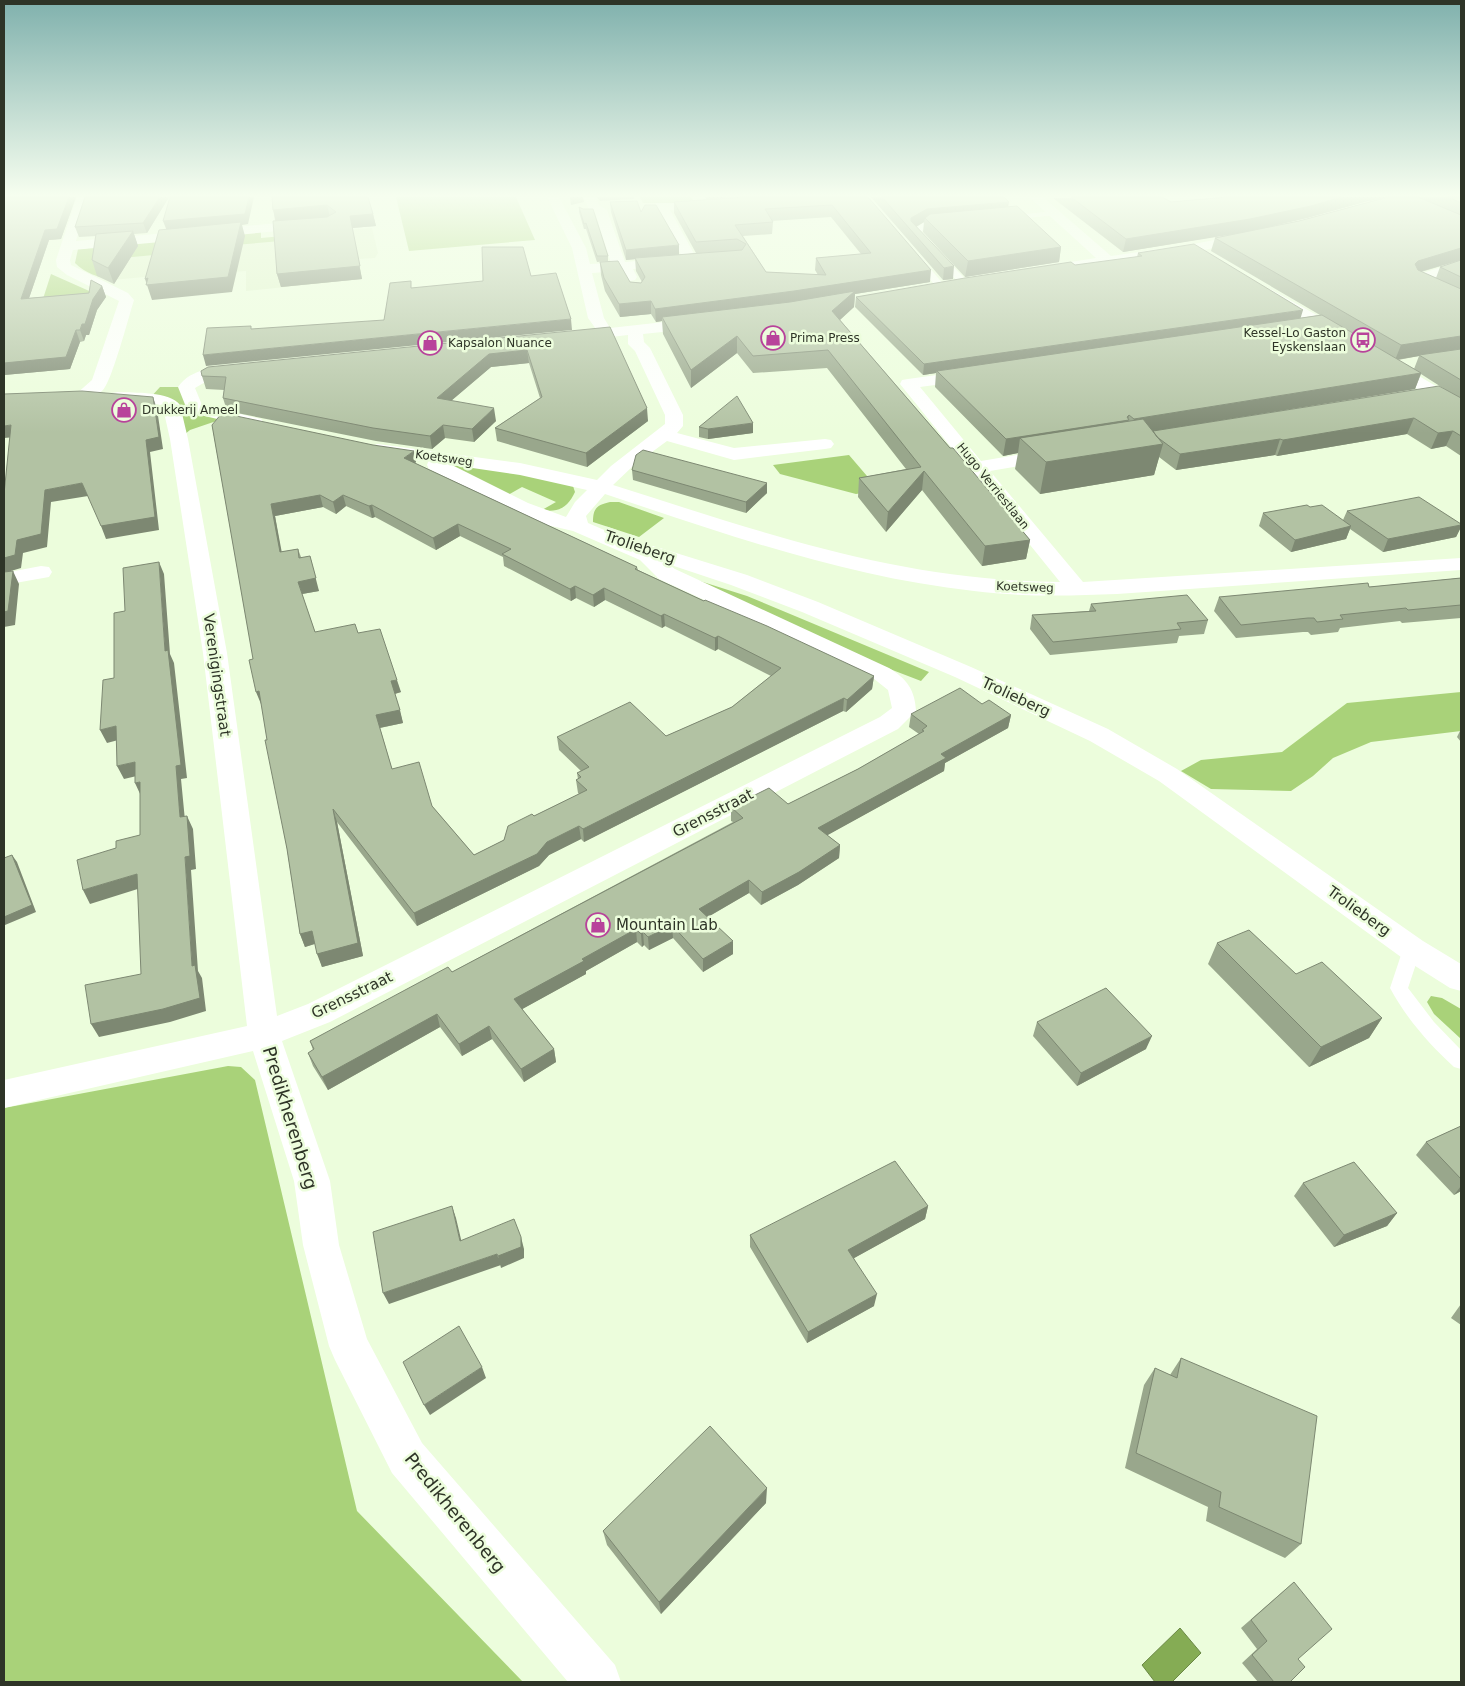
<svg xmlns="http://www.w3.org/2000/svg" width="1465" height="1686" font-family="'DejaVu Sans',sans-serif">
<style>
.built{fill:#e0f3cb}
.green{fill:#a9d279}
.water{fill:#85ac54;stroke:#6b8846}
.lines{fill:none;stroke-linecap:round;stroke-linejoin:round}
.lane{fill:#fff;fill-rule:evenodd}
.street{fill:#fff;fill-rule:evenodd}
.wall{fill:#99a78c;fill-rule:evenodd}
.shaded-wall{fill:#7d8872}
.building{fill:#b2c2a3;stroke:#7d8872;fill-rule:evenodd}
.labels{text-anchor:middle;stroke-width:5;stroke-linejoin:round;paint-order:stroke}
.far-poi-label{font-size:12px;fill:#2e3427;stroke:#ecfddc;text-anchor:start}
.far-street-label{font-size:12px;fill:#2e3427;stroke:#ecfddc}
.street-label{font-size:15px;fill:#2e3427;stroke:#ecfddc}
.poi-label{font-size:15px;fill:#2e3427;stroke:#ecfddc;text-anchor:start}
.near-street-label{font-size:18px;fill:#2e3427;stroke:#ecfddc}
</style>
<rect width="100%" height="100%" fill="#ecfddc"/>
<!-- built -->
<path class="built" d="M372,228L378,253L375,258L359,259L362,279L246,291V271L209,274V271L112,280L99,260L187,252L334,231Z"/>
<!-- green -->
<path class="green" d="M396,197H516L535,240L409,251Z
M640,197H691L695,203H643Z
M261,231V238L315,233L317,238L198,248L187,252L100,260L112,280C98,277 85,273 75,263L78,249Z
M51,274L105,298L41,305Z
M160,387H186L194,408L228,417L190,430L179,439L171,405L150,398Z
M849,455L879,490L856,494L780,474L773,465Z
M445,462L505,470L573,486L575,492C568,507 559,513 542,510L556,502L522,487L508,495Z
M610,502H619L664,518L639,537L593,522C593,508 597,505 610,502Z
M684,576L747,596L929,672L921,681L882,666Z
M1461,692V731L1371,742L1333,758L1313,776L1291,791L1211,789L1181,771L1201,760L1282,752L1347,703Z
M1431,996L1442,998L1461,1009V1039L1434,1014L1427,1002Z
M228,1066L241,1067L255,1080L357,1511L523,1682H4V1108Z"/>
<!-- water -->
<path class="water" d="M1180,1628L1201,1653L1172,1682H1155L1142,1665Z"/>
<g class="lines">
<!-- lane -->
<path class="lane" d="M1054,211L1058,213L1057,215L1006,220L1002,218L1006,216Z
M944,222L948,224L947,226L928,227L920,232L966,280V284H960L911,232L923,223Z
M913,255H919L944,285V289H938L913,259Z
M1412,942L1418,944L1421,949L1408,988L1434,1022L1461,1050V1069L1454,1067C1429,1044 1406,1018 1390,988L1403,949L1406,944Z"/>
<!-- street -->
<path class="street" d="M77,197H89L76,241L312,220L319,224L312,228L73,250L70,260L71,265L128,293L134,300C129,316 112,381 103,390C96,397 87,401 78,399L75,395L92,380L119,301L67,275L57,267L56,260Z
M547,197H559L586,248L590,264L611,263L595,212L589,210L584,197H596L599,205L607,210L625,262L673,258L680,262L673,266L633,269L637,277L635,280C623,283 626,275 618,271L592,273L604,318L610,328L700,318L705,320L708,323L705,326L700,328L643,334L644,342L650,348L683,415V426L677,433L734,448L825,439L831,440L834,444L831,448L825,449L734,460L667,441L633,466L613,485C764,533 900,581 1060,582L900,384L902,380L908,379L973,370L979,371L981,375L979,379L920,387L981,461L1053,449L1060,451L1062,455L1060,459L990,471L1083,582L1461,558V570L1117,594C1069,596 1021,597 974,591C846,577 725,534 605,494L586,516L588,523L646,548L653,546L660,548L747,575L818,602L971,667L1108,729L1177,769L1423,941L1461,964V991L1450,988L1401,957L1159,781L1090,741L955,677L802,612L731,585L668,564L675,569L889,668C907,679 915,690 916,711L898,729L330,1022L282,1041L330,1181L339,1245L367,1339L422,1443L615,1665L621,1682H568L392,1473L335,1360L329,1346L303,1245L294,1181L253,1051L4,1108V1080L247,1026L203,653L170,439L163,408L112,401L109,397L112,393L118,392C134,393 170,391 180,405L188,439L227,653L277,1016L308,1004L880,717L892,708L888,690L873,678L659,579L640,560L573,531L547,525L514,511L429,469L427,465L428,462L378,456L371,454L369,450L371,446L378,444L520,463L597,480L611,466L665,424V415L635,351L628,344V335L576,341L570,339L568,336L570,333L596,329L588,318L572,248ZM452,465L520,475L587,490L575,502L566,517L528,503Z
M735,197H747L750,203L744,207L694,211L670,210L698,261L691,265L686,264L655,206L656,203H694L736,200Z
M1029,197H1043L1111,256L1194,244L1248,233L1255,237L1253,240L1194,252L1037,275L1032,274L1030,271L1032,268L1096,258Z
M1461,261V270L1418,283L1413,282L1411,279L1413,276Z
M1270,289L1349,333L1351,336L1349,339H1337L1265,296L1263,293L1265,290Z
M1386,358L1392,360L1461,401V413L1455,412L1380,366L1378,363L1380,360Z
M238,365L244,366L246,370L244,374L212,378L195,388L202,405L261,419L264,423L261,427L255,428L188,412L178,387C191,368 217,367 238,365Z
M41,566L49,567L52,572L49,577L4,585V573Z"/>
</g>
<!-- wall -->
<path class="wall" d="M4,197H76L61,239L49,240L29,298L89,293L102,286L106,297L97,310L89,335H86L84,341L80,342L70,369L4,375Z
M85,197H169L147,233L134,234L138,246L114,284L97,276L92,260L96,236L79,237L75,227Z
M272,197H368L373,214L376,226L352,228L362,279L281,287L277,274L275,221Z
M597,197H634V199L600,201Z
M705,197H728L707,200L868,197L930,282L855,294L854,307L840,320L950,448L1030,540L1026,559L982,566L922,490L886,532L858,497L859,478L906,469L827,368L753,373L737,353L691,388L663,334L662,321L656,322L651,314L620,317L605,291L601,275L600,262L630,282L641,283L642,282L636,271L635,259L626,260L611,212L610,202L641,212L679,255L696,253L674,213V202L707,200ZM831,217L861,254L816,258L815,270L818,275L766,272L743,236L772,234L773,222L771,221Z
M871,197H1004L1008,207L1061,247L1059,262L965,277L923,232L924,222L916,227L953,279L943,280Z
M1162,197L1171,202L1227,197H1461V260L1421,272L1436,278L1440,267L1461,260V456L1446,446L1431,449L1407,434L1277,456L1275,455L1176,470L1159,457L1154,475L1040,494L1015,469L1018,453L1003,456L935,387L936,373L923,375L855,307L856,297L1137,257L1138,253L1300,318L1320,315L1211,251L1215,238L1231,234L1123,252L1053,198ZM1382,199L1299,221L1272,226L1307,218L1368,201ZM1419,356L1414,369L1398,360ZM1421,374L1446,390L1153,431L1415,389Z
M579,207L608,256V261L597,262L586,229H584L579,212Z
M610,327L648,421L587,467L497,441L495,428L540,398L529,363L491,367L451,401L496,421L474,442L445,438L432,449L376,441L227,411L223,398L224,390L206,389L202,376Z
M212,425L416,462L415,463L637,567L638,570L704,601L874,676L872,689L846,712L843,711L584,842L581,839L549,855L539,866L417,926L337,822L363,956L322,967L315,944L305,947L300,934L287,849ZM346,506L372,518L375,517L436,550L460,536L503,557L504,566L571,601L576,598L594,607L605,600L662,628L665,626L715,651L718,649L771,676L732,707L666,736L557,737L559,750L581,771L577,773L578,779L576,780L578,793L579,794L534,816L504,840L474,855L432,806L392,769L380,728L403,723L395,694L401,692L358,633L315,632L302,594L319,591L301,557L298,549L281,552L275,516L323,507L336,514Z
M699,427L753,433L708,439L699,437Z
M632,470L767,483V493L746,513L633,480Z
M1347,511L1461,524V527L1456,537L1383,552L1350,529L1346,539L1291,552L1259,526L1263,513L1343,520Z
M1461,578V618L1402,623L1400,621L1340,628L1338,632L1311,635L1308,632H1303L1236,638L1214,611L1219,597L1369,587Z
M1091,604L1208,620L1204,634L1179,636L1177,643L1050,655L1030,629L1032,615L1089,611Z
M982,704L1011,715L1008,728L945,763L944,771L827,835L840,845L839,858L798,885L761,905L749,893L708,917L733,954L703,972L673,938L649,950L644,945L642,947L637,942L586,971V974L522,1009L554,1049L556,1062L524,1082L492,1039L462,1056L440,1027L328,1090L313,1066L308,1053L313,1050L310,1041L452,972L733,822L731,821V807L788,804L858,769L919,734L909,727L911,714Z
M1461,729V742L1457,737Z
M1217,943L1296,974L1382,1018L1369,1038L1309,1067L1208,964Z
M1037,1022L1146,1049L1077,1086L1033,1036Z
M1461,1126V1191L1454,1195L1416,1155L1426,1142Z
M1303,1183L1397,1213L1387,1226L1334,1247L1294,1196Z
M928,1206L925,1219L854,1258L874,1306L807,1343L750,1247V1235Z
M1461,1304V1325L1451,1318Z
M1181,1358L1301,1544L1285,1558L1206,1521L1208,1507L1125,1468L1144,1385L1155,1368L1170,1375Z
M766,1503L661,1614L607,1545L603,1531Z
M1294,1582L1290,1682H1258L1242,1663L1257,1649L1241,1628Z"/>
<!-- shaded-wall -->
<path class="shaded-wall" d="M69,197H76L61,239L49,240L25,310L21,299L45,230Z
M160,197H169L147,233L143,223Z
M249,197H254L248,224L242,225L245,236L232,292L152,300L145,279L167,231L163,221Z
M570,197H583L584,202L571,205Z
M707,197H728L707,200Z
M1342,197H1391L1368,201L1307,218L1247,232L1123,252L1126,239Z
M1009,202L1007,214L925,218L924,222L910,230L911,218L927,209Z
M327,205L330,217L276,222L273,210Z
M373,214L376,226L352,228L362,279L281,287L277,274L350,216Z
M133,231L138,246L114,284L108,268Z
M679,245V255L626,260V250Z
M1061,247L1059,262L965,277L968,261Z
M1461,248V260L1412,274L1415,264L1418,261Z
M954,266L953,279L943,280L944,268Z
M931,270L930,282L855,294L854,307L831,328L832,311L662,317V321L656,322L655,309Z
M102,286L106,297L97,310L89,335H86L84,341L80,330L93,299Z
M651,301V314L620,317L619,304Z
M1303,310L1300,320L937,371L936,373L923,375L924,364Z
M571,319L572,330L206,366L203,355Z
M76,330L80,342L70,369L4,375V363Z
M737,336V353L691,388V370Z
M1461,336V350L1419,355V356L1395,360L1401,345Z
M527,350L529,363L491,367L439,411L437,398L489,354Z
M1421,373L1415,389L1130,435L1134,419Z
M153,397L157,409L163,449L150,452L159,530L106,539L101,526L146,440Z
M494,408L496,421L474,442L472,429Z
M647,408L648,421L587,467L586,453Z
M1129,415L1125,436L1020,438L1018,453L1003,456L1006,439L1127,417Z
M1414,418L1407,434L1277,456L1283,440Z
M753,423V433L708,439V429Z
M11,425L16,437L4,438V426Z
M443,425L445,438L432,449L430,436Z
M1453,431L1446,446L1431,449L1438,433Z
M1280,439L1275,455L1176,470L1180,454Z
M1163,444L1154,475L1040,494L1046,462Z
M414,451L416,462L407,470L404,458Z
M924,471L922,490L886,532L888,512Z
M82,483L88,496L51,502L47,547L23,553L21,568L4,573V558L17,540L45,490Z
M767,483V493L746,513V502Z
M320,495L323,507L275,516L284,564L280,552L271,504Z
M343,495L346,506L336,514L333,502Z
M372,505L375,517L372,518L369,506Z
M458,524L460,536L436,550L433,538Z
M1461,525V527L1456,537L1383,552L1388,539Z
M1351,526L1346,539L1291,552L1295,540Z
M1030,540L1026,559L982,566L985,546Z
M310,556L319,591L302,594L298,582Z
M159,562L164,574L170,654L174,663L187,778L181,779L186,831L180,817L165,651Z
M13,571L19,584L15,625L4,627V612Z
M575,586L576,598L571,601L570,589Z
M604,588L605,600L594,607L593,595Z
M664,614L665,626L662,628L661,616Z
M718,636V649L715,651V638Z
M874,676L872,689L846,712L847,700Z
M397,680L401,692L394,694L391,681Z
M259,691L264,704H261L256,692Z
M844,698L843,711L584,842L583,829Z
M400,710L403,723L379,728L376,715Z
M1011,715L1008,728L945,763L944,771L817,841L818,828L941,754Z
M116,726L122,739L107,743L100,730Z
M135,762L141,775L124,779L117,766Z
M140,782L141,796L135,783Z
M333,809L337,822L363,956L322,967L317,954Z
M187,816L193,829L196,869L191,870L198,971L202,978L206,1011L170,1022L99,1037L91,1024L192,966L185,857Z
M579,826L581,839L549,855L539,866L417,926L414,913L547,842Z
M840,845L839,858L798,885L761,905L762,892Z
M12,855L17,862L36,912L5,925L4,924V917Z
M137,874L144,887L90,904L83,890Z
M749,880V893L699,922V909Z
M672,925L673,938L649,950L648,937Z
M636,929L637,942L586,971V974L517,1012L514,999L582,959Z
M312,931L317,943L305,947L300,934Z
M643,932L644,945L642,947L641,934Z
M733,941V954L703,972V959Z
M437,1014L440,1027L328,1090L322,1077Z
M1382,1018L1369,1038L1309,1067L1321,1047Z
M489,1026L492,1039L462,1056L459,1044Z
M1152,1036L1146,1049L1077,1086L1081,1073Z
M554,1049L556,1062L524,1082L521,1069Z
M1461,1186V1191L1454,1195Z
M452,1206L456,1218L464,1252L460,1241Z
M928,1206L925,1219L847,1262L848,1250Z
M1397,1213L1387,1226L1334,1247L1344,1235Z
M521,1237L524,1249V1258L501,1268L498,1256Z
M497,1254L501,1265L389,1304L383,1293Z
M877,1294L874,1306L807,1343L808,1332Z
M482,1367L486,1378L430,1415L424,1405Z
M767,1488L766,1503L661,1614L659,1602Z"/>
<!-- building -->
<path class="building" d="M4,197H69L57,229L45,230L21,299L89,293L91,280L102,286L93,299L85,324H82L80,330H76L66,357L4,363Z
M85,197H160L143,223L75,227Z
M170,197H249L245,214L163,221Z
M272,197H368L373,214L350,216L360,266L277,274L273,221L327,217L336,212L327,205L273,210Z
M744,197H868L931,270L794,291L655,309L651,301L619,304L604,278L600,262L618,261L630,282L641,283L645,277L635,258L742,250L746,244L737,239L696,242L674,202ZM832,205L871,253L816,258L826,275L766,272L735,225L773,222L765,209Z
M882,197H1004L1009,202L927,209L911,218V221L954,266L944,268Z
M1071,197H1162L1171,202L1227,197H1342L1311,206L1250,219L1126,239Z
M1388,197H1418L1461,215V248L1418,261L1415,264L1418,270L1461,289V336L1401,345L1215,238L1299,221Z
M1448,197H1461V203Z
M637,201L641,212L645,205H656L679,245L626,250L610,202Z
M1017,206L1061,247L968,261L925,218L930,214Z
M579,207L583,209H593L608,256H597L586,223L584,224Z
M241,222L228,277L146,285L148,278L145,279L159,230Z
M133,231L108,268L92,260L96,234Z
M1194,244L1303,310L924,364L856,297L965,278L1071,262L1075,265L1142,256L1138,253Z
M482,247H523L531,276L556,273L571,319L203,355L207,328L251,326V329L384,320L390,283L411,281V288L483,281Z
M1461,260V277L1440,267Z
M855,291L832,311L950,448H953L1030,540L985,546L924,471L888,512L859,478L921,467L828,350L753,356L737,336L691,370L662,317L790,302Z
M1322,315L1421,373L1134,419L1129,415L1127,417L1129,420L1006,439L937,371Z
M610,327L647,408L586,453L495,428L542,397L527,350L489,354L437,398L494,408L472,429L443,425L430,436L373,428L223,398L226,377L202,376L201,371L208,367Z
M1461,349V380L1419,355Z
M1439,386L1461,398V436L1453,431L1438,433L1414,418L1283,440L1280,439L1180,454L1157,437L1153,431Z
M82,391L153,397L159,437L146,440L155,517L101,526L82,483L45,490L41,534L17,540L15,555L4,558V494L11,425L4,426V394Z
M737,396L753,423L708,429L699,427Z
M222,413L373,445L414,451L404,458L637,567L635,569L704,601L705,600L767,626L874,676L847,700L844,698L583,829L579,826L547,842L537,854L414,913L333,809L358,943L317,954L312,931L300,934L287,849L265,740H267L259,691L256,692L249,660L253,659L212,425ZM320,495L333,502L343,495L369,506L372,505L433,538L458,524L511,549L502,554L570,589L575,586L593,595L604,588L661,616L664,614L715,638L718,636L781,668L732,707L666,736L630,702L557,737L589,767L577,773L581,777L576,780L587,790L534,816L532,814L508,826L504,840L474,855L432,806L419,762L392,769L376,715L400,710L391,681L397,680L380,629L358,633L355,624L315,632L298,582L316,578L310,556L299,558L298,549L280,552L271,504Z
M1143,419L1163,444L1046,462L1020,438Z
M643,450L767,483L746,502L632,470L636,455Z
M1419,497L1461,524V525L1388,539L1347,511Z
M1307,505L1310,507L1322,505L1351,526L1295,540L1263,513Z
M159,562L165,651L168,650L181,765L176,766L180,817L187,816L190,856L185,857L192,966L195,965L200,998L163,1009L91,1024L85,985L141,974L137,874L83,890L77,860L116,848V841L140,835V782L135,783V762L117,766L116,726L100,730L103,680L114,678V613L125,611L123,568Z
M13,571L8,611L4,612V572Z
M1461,578V605L1408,610L1406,608L1340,615L1343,619L1317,622L1314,618H1308L1241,625L1219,597L1368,583L1369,587Z
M1187,595L1208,620L1177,623L1181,629L1053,642L1032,615L1096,611L1091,604Z
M960,688L982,704L989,700L1011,715L941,754L946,758L818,828L840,845L799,872L762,892L749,880L699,909L733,941L703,959L672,925L648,937L643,932L641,934L636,929L582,959L584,961L514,999L554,1049L521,1069L489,1026L459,1044L437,1014L322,1077L308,1053L314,1049L310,1041L448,967L452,972L743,818L731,807L769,788L788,804L858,769L924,731L922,730L927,726L911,714Z
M12,855L32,905L4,917V858Z
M1249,930L1296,974L1322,962L1382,1018L1321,1047L1217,943Z
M1106,988L1152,1036L1081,1073L1037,1022Z
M1461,1126V1179L1426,1142Z
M895,1161L928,1206L848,1250L877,1294L808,1332L750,1235Z
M1354,1162L1397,1213L1344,1235L1303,1183Z
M452,1206L460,1241L514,1219L521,1237V1247L498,1256L497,1254L383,1293L373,1232Z
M459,1326L482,1367L424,1405L403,1362Z
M1181,1358L1317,1416L1301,1544L1219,1507L1221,1492L1136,1453L1155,1368L1177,1378Z
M710,1426L767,1488L659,1602L603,1531Z
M1294,1582L1332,1629L1298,1659L1305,1667L1290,1682H1274L1252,1655L1267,1641L1251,1620Z"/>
<!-- sky -->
<linearGradient id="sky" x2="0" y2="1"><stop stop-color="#80b1ad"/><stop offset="0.45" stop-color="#f6feef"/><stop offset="1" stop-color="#f6feef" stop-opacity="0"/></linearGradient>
<rect width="1465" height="433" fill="url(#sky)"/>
<!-- icons -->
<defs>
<g id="shop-ring" transform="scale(1.25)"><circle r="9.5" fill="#ecfddc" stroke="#b8439b" stroke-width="1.5"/><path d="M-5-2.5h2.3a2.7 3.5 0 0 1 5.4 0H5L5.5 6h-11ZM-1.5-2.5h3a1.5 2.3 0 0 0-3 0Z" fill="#b8439b"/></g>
<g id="bus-ring" transform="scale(1.25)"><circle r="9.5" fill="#ecfddc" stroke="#b8439b" stroke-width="1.5"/><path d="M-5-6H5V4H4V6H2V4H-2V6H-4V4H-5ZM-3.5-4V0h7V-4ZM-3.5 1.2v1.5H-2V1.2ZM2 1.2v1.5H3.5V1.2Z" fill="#b8439b"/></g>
</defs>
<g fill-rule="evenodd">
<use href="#shop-ring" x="773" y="338"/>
<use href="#bus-ring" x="1363" y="340"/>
<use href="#shop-ring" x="430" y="343"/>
<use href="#shop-ring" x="124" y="410"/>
<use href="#shop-ring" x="598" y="925"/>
</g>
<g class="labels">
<!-- far-poi labels -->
<g class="far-poi-label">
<text x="1346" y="337" text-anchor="end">Kessel-Lo Gaston<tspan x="1346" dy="14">Eyskenslaan</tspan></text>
<text x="790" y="342">Prima Press</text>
<text x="448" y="347">Kapsalon Nuance</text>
<text x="142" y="414">Drukkerij Ameel</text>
</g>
<!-- far-street labels -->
<g class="far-street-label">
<text transform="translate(444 458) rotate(8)" y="4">Koetsweg</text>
<text transform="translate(993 486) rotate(51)" y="4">Hugo Verriestlaan</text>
<text transform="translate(1025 587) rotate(2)" y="4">Koetsweg</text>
</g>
<!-- street labels -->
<g class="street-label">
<text transform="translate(640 547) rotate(19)" y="5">Trolieberg</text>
<text transform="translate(217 675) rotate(82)" y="5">Verenigingstraat</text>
<text transform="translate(1016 697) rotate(25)" y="5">Trolieberg</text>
<text transform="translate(713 813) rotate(-27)" y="5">Grensstraat</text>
<text transform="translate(1359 911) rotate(36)" y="5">Trolieberg</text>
<text transform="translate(352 995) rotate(-26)" y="5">Grensstraat</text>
</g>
<!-- poi labels -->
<g class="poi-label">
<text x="616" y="930">Mountain Lab</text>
</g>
<!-- near-street labels -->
<g class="near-street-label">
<text transform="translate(290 1118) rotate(73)" y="6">Predikherenberg</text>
<text transform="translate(455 1513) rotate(51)" y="6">Predikherenberg</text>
</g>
</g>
<!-- border -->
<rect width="1465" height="1686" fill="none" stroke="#2e3427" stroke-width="10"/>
</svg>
